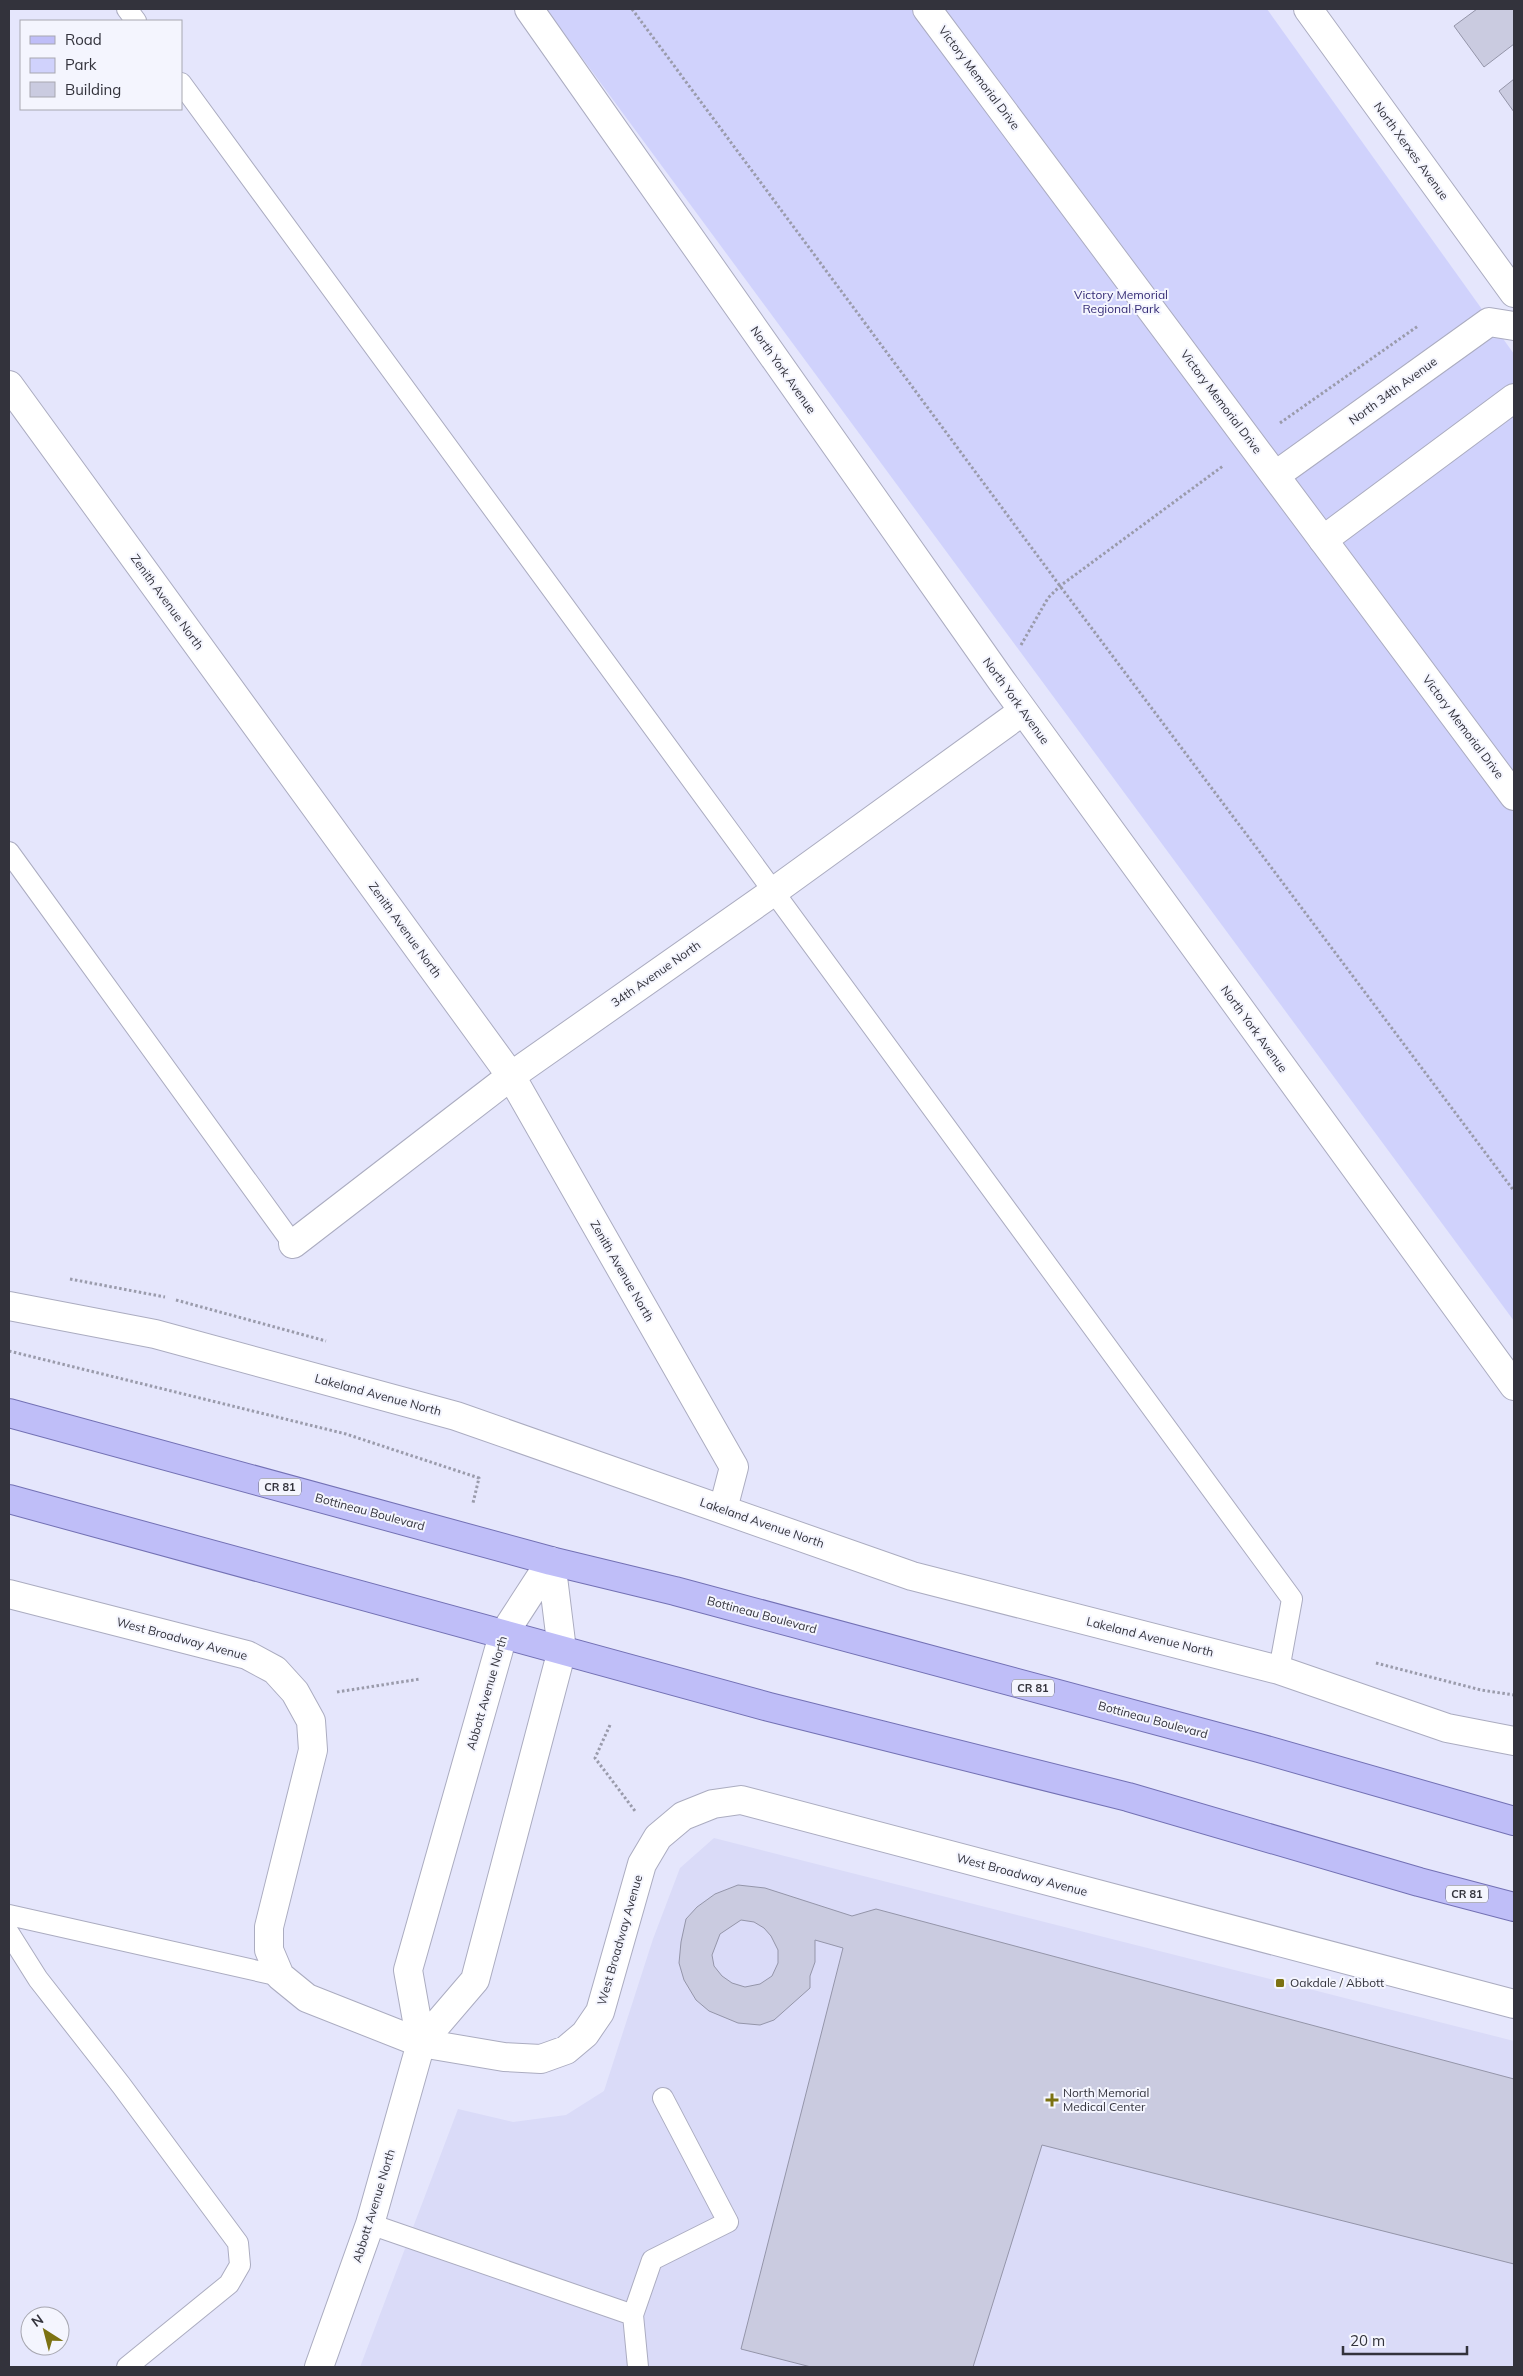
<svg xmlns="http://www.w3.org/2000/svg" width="1523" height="2376" font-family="Mulish,sans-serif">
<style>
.built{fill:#dadbf8}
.green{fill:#d0d2fc}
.building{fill:#cacbe0;stroke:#9495a9;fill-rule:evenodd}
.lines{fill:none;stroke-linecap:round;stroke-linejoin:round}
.lane-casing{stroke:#abacc0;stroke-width:22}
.street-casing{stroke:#abacc0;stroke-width:30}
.secondary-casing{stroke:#abacc0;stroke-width:30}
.primary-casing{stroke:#7371b4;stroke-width:30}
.path{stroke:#9a9bab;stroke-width:3;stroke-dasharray:2.5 2.5;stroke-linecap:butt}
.lane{stroke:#fff;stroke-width:20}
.street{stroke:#fff;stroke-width:28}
.secondary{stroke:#fff;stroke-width:28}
.primary{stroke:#bfbef8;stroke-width:28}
.poi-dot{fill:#7c7213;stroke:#f4f5fe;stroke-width:2}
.labels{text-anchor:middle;stroke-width:4;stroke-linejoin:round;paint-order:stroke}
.shield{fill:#f4f5fe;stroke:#6d6d76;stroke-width:1}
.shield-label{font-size:11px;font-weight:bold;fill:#33333c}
.street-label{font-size:12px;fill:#33333c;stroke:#f4f5fe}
.park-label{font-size:12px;fill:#342b75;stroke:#f4f5fe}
.poi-label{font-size:12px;fill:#33333c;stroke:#f4f5fe;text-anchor:start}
</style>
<rect width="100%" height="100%" fill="#e5e6fc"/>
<!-- built -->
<path class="built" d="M714,1838L1514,2041V2367H360L458,2109L513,2122L566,2115L604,2091L653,1939L680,1868Z"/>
<!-- green -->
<path class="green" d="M546,9H1267L1514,354V1321Z"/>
<!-- building -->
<path class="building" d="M1477,9H1514V44L1484,67L1454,26Z
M1514,79V112L1499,91Z
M738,1885L765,1888L852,1916L876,1909L1514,2079V2264L1042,2145L973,2367H811L741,2349L843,1948L815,1940V1962L810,1976V1988L774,2020L760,2025L738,2023L709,2011L696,2000L684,1980L679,1963L681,1942L686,1919L697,1907L715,1894ZM741,1920L754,1922L764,1928L771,1936L778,1950V1963L772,1976L760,1984L745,1987L732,1983L722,1976L714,1966L712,1955L720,1934Z"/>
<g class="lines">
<!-- lane casing -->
<g class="lane-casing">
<path id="lane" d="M127,9L136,21
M181,83L1292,1599L1279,1670
M9,852L293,1244
M9,1915L280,1976
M9,1933L38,1979L121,2085L238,2243L240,2265L229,2284L127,2367
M370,2224L633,2315
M638,2367L633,2315L652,2260L728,2222L663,2098"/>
</g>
<!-- street casing -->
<g class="street-casing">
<path id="street" d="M529,9L1001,680L1514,1386
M1308,9L1514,293
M9,385L511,1076L734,1467L723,1509
M1276,475L1489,322L1514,326
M1323,540L1514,398
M293,1244L511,1076L773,892L1023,711
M9,1306L155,1334L456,1416L912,1576L1279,1670L1447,1728L1514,1741
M9,1594L247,1655L275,1670L295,1692L311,1721L313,1750L269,1927V1950L280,1976L307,1998L421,2043L504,2057L541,2059L566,2050L585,2034L600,2012L642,1864L658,1837L683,1816L713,1804L741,1800L1514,2004"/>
</g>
<!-- secondary casing -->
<g class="secondary-casing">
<path id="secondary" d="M927,9L1514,796
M421,2043L408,1970L503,1635L551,1561
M319,2367L370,2224L421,2043L475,1980L562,1650L551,1561"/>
</g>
<!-- primary casing -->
<g class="primary-casing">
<path id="primary" d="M9,1413L551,1561L675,1591L1259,1748L1514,1821
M9,1499L769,1707L1128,1797L1419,1882L1514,1907"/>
</g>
<!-- path -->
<path class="path" d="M632,9L1060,586L1514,1191
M1280,423L1418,326
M1021,645L1048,598L1060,586L1223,466
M70,1279L165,1297
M176,1300L326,1341
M9,1351L346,1434L479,1478L473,1503
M1376,1663L1481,1690L1514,1695
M337,1692L420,1679
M610,1725L595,1758L635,1811"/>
<!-- lane -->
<use href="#lane" class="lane"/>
<!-- street -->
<use href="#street" class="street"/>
<!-- secondary -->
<use href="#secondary" class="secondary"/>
<!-- primary -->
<use href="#primary" class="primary"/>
</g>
<!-- markers -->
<g class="poi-dot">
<rect x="1275" y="1978" width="10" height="10" rx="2.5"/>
<path d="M1049.5 2092.5h5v5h5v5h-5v5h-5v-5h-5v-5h5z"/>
</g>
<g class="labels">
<!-- shield labels -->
<g class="shield">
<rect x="259" y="1478.5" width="42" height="17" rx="4"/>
<rect x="1012" y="1679.5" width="42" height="17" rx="4"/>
<rect x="1446" y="1885.5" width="42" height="17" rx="4"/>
</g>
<g class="shield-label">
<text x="280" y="1491">CR 81</text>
<text x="1033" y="1692">CR 81</text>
<text x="1467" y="1898">CR 81</text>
</g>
<!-- street labels -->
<g class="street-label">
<text transform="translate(979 78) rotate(53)" y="4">Victory Memorial Drive</text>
<text transform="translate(1411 151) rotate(54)" y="4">North Xerxes Avenue</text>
<text transform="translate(783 370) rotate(55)" y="4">North York Avenue</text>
<text transform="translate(1393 391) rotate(-36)" y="4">North 34th Avenue</text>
<text transform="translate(1221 402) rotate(53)" y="4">Victory Memorial Drive</text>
<text transform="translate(167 602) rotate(54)" y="4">Zenith Avenue North</text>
<text transform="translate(1016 701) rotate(54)" y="4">North York Avenue</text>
<text transform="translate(1463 727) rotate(53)" y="4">Victory Memorial Drive</text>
<text transform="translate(405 930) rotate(54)" y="4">Zenith Avenue North</text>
<text transform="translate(656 974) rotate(-35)" y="4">34th Avenue North</text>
<text transform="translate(1254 1029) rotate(54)" y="4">North York Avenue</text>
<text transform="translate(622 1271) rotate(60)" y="4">Zenith Avenue North</text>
<text transform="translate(378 1395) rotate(15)" y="4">Lakeland Avenue North</text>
<text transform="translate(370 1512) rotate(15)" y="4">Bottineau Boulevard</text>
<text transform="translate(762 1523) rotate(19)" y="4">Lakeland Avenue North</text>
<text transform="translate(762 1615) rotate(15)" y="4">Bottineau Boulevard</text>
<text transform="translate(1150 1637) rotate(14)" y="4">Lakeland Avenue North</text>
<text transform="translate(182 1639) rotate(15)" y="4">West Broadway Avenue</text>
<text transform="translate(487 1693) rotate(-74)" y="4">Abbott Avenue North</text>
<text transform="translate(1153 1720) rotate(15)" y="4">Bottineau Boulevard</text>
<text transform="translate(1022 1875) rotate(15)" y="4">West Broadway Avenue</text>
<text transform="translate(620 1940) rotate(-74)" y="4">West Broadway Avenue</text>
<text transform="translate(374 2206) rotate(-73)" y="4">Abbott Avenue North</text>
</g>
<!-- park labels -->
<g class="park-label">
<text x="1121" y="299">Victory Memorial<tspan x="1121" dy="14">Regional Park</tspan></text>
</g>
<!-- poi labels -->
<g class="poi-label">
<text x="1290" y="1987">Oakdale / Abbott</text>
<text x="1063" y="2097">North Memorial<tspan x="1063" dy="14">Medical Center</tspan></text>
</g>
</g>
<!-- border -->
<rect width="1523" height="2376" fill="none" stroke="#33333c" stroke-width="20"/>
<!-- legend -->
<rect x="20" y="20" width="162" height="90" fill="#f4f5fe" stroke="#a7a7b0"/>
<rect x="30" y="36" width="25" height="8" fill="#bfbef8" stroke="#a7a7b0"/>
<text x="65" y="45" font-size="15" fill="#33333c">Road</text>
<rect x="30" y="58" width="25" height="15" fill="#d0d2fc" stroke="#a7a7b0"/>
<text x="65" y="70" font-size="15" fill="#33333c">Park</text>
<rect x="30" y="82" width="25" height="15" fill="#cacbe0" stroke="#a7a7b0"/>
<text x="65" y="95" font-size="15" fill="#33333c">Building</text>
<!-- north arrow -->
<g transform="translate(45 2331) rotate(324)"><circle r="24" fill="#f4f5fe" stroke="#a7a7b0"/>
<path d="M0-4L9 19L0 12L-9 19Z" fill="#7c7213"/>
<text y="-8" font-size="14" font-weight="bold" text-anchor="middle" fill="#33333c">N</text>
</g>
<!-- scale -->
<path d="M1343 2346v8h124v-8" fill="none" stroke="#33333c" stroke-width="2.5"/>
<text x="1350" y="2346" font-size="15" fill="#33333c" stroke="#f4f5fe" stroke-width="4" paint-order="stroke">20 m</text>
</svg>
